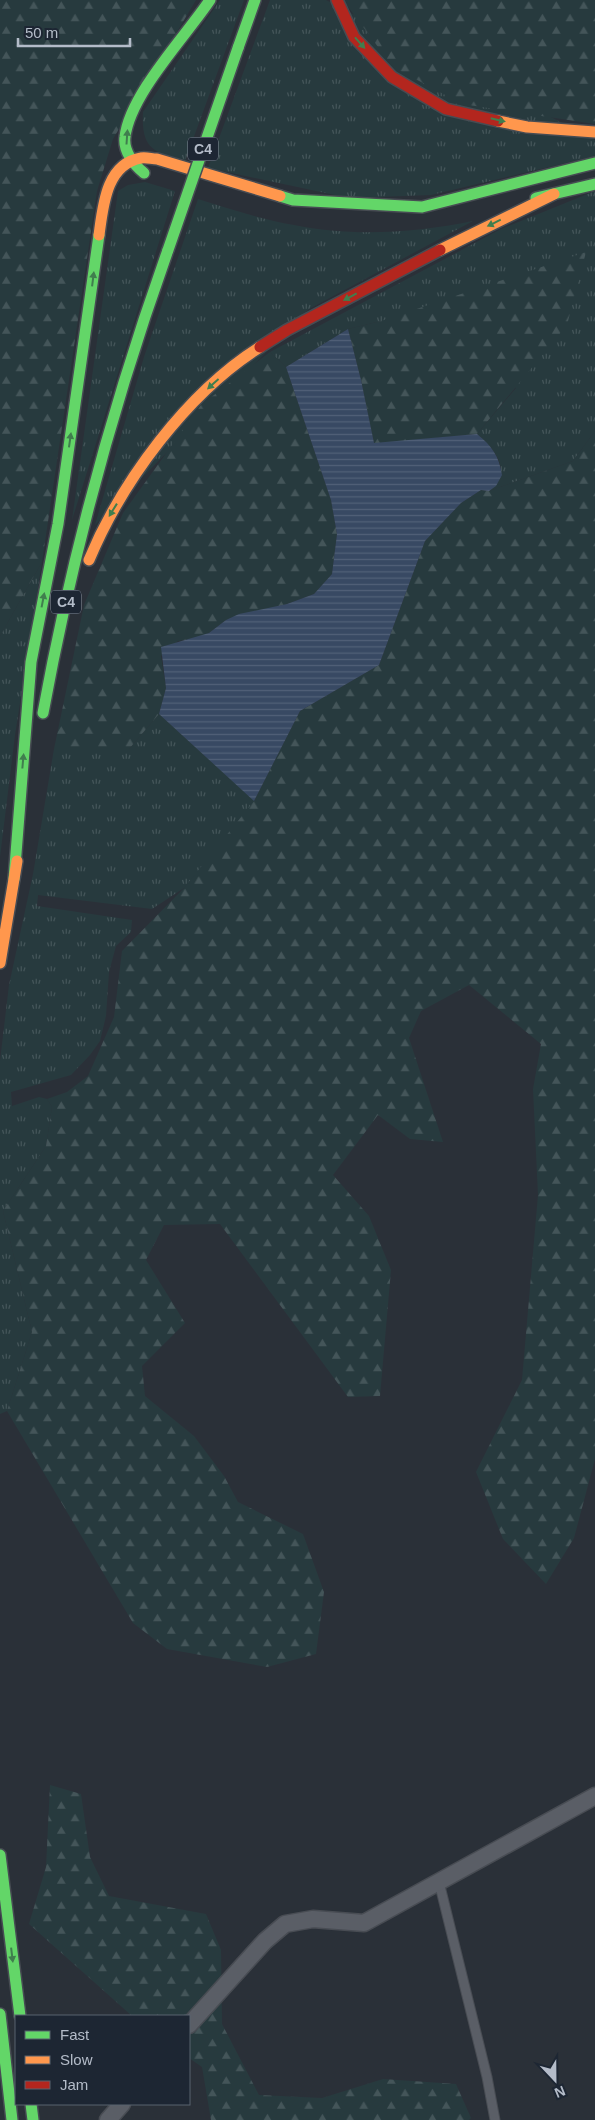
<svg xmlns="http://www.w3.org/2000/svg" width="595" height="2120" font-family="Arial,sans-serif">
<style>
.grass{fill:url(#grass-tufts)}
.forest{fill:url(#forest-firs)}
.water{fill:url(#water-rules)}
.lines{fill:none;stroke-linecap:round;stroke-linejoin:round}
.lane-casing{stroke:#484c53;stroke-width:11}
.street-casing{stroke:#484c53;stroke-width:19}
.fast-casing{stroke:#474c53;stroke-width:14}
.slow-casing{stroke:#474c53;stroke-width:14}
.jam-casing{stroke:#474c53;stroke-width:14}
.lane{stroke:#5a5e66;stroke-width:9}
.street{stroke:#5a5e66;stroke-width:16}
.fast{stroke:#63d668;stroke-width:11}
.slow{stroke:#ff974d;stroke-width:11}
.jam{stroke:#b3261e;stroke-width:11}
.fast-bridge-casing{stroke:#474c53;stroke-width:14;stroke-linecap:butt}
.fast-bridge{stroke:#63d668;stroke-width:11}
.oneway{fill:#407e4e}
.labels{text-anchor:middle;stroke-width:4;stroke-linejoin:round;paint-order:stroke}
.shield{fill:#1d2633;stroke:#878f9c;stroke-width:1}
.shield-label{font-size:14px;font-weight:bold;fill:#b4bcc9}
</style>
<defs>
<pattern id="grass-tufts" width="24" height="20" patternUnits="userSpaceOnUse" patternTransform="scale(1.25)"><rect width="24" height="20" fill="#273a3e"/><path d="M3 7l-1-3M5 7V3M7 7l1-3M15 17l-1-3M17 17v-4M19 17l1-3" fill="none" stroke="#445559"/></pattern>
<pattern id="forest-firs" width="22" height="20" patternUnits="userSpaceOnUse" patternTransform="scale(1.25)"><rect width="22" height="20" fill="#273a3e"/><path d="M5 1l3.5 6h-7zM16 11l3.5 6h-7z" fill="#445559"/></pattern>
<pattern id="water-rules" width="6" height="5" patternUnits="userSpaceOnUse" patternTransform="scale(1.25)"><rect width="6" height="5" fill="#384963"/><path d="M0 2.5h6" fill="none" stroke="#526178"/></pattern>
</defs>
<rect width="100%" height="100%" fill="#2a3038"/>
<!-- grass -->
<path class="grass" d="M220,0H244L185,161C153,152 141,149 143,112Z
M270,0H326L595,140V156L431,195L349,198L208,168Z
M145,182L175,191L72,520L118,191L128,185Z
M595,191V431L573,461L489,491C514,473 495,449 477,434L516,388L381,321L348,329L286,367L270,352L501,229Z
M198,199C229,209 261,219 294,225C352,237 415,233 473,221L309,309L95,525L144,357Z
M42,562L15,735L0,857V636Z
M159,714L256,802L184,888L152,909L38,895L37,906L132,920L131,932L116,946L109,972L106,1016L100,1041L90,1055L71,1075L11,1092L12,1106L39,1097L47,1099L52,1107L46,1146L3,1211L32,1332L7,1411L0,1414V1061L9,985L33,874L54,749H129Z"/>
<!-- forest -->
<path class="forest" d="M0,0H196L113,139L97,191L42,562L0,636Z
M343,0H595V124L462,104L393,67Z
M586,252L567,325L477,434L374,444L361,380L348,329L381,321Z
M270,352L286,367L331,500L337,534L332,574L314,594L287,604L226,620L209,633L198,638L178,641L161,656L166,688L159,714L129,749H54L84,605L123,513L201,405Z
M595,431V1459L574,1538L546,1584L503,1539L476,1472L522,1380L538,1195L533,1089L541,1044L469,985L421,1011L409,1038L443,1142L410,1139L378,1115L333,1175L369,1216L391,1270L380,1396L348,1397L220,1224L164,1225L146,1260L185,1323L142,1366L145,1396L194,1436L224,1476L238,1502L303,1534L324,1592L316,1654L267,1667L167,1649L133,1623L7,1411L32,1332L3,1211L46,1146L52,1107L47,1099L67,1092L88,1076L114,1017L122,951L184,888L254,801L300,711L379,665L425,541L461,503L481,490L489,491L573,461Z
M50,1785L81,1794L90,1857L109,1896L206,1914L221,1950L222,2024L259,2095L322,2098L383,2079L456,2084L471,2118L469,2120H211L202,2067L189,2058V2016H132L29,1924L46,1867Z"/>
<!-- water -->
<path class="water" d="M348,329L361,380L374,443L477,434C492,446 499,456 502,475L496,486L489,491L481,490L461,503L425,541L379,665L300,711L254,801L159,714L166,688L161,647L209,633L226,620L239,614L287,604L314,594L332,574L337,534L331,500L286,367Z"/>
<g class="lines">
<!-- lane casing -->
<g class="lane-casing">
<path id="lane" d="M439,1882L487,2077L495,2120"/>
</g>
<!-- street casing -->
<g class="street-casing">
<path id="street" d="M189,2025L265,1941L285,1924L313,1919L364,1923L595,1796
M108,2120L122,2104"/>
</g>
<!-- fast casing -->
<g class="fast-casing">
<path id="fast" d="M238,48L255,0
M144,173C134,165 123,151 125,137C130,94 186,36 210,0
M280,196L293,200L422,207L595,163
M536,198L595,184
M43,713C72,555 114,401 168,250
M14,879L31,662L58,524L99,235
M0,1855L20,2016
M0,2014L12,2120
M31,2104L33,2120"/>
</g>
<!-- slow casing -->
<g class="slow-casing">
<path id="slow" d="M498,121L527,127L595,132
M99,235C103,206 106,164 141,158C146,157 152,159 157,159L280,196
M440,250L554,194
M89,560C122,481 187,393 260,347
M0,963L17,861"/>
</g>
<!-- jam casing -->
<g class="jam-casing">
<path id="jam" d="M337,0L354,37L392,77L446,109L498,121
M260,347L287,330L440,250"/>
</g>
<!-- lane -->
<use href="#lane" class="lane"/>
<!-- street -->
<use href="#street" class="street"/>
<!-- fast -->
<use href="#fast" class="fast"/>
<!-- slow -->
<use href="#slow" class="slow"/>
<!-- jam -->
<use href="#jam" class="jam"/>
<!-- fast-bridge casing -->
<g class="fast-bridge-casing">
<path id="fast-bridge" d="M168,250L238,48"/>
</g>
<!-- fast-bridge -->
<use href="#fast-bridge" class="fast-bridge"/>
</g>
<!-- one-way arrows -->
<defs><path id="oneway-solid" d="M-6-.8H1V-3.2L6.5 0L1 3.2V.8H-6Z" transform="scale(1.25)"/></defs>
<g class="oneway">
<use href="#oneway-solid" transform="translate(360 43) rotate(48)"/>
<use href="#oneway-solid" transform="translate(498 120) rotate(13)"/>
<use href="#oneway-solid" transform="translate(127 137) rotate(-86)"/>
<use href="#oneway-solid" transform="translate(494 223) rotate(154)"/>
<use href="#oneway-solid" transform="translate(93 279) rotate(-83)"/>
<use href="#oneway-solid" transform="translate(350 297) rotate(152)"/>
<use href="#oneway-solid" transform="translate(213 384) rotate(138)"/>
<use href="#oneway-solid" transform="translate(70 440) rotate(-82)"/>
<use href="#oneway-solid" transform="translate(113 510) rotate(122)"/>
<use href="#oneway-solid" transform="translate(43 600) rotate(-79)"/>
<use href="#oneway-solid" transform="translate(23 761) rotate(-85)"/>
<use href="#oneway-solid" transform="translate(12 1955) rotate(83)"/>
</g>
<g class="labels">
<!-- shield labels -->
<g class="shield">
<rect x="188" y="137.5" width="30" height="23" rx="4"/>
<rect x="51" y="590.5" width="30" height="23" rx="4"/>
</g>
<g class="shield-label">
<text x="203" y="154">C4</text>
<text x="66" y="607">C4</text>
</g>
</g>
<!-- legend -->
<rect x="15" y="2015" width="175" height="90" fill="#1d2633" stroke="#59626f"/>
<rect x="25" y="2031" width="25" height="8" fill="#63d668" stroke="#59626f"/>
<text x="60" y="2040" font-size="15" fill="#b4bcc9">Fast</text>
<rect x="25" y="2056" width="25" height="8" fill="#ff974d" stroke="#59626f"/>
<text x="60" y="2065" font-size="15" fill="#b4bcc9">Slow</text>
<rect x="25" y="2081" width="25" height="8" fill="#b3261e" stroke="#59626f"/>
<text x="60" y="2090" font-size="15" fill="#b4bcc9">Jam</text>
<!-- north arrow -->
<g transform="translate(555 2080) rotate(158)" stroke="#1d2633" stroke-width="4" paint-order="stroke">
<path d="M0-4L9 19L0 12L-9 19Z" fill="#b4bcc9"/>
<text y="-8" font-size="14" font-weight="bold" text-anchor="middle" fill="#b4bcc9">N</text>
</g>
<!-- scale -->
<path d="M18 38v8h112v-8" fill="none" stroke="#b4bcc9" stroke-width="2.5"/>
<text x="25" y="38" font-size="15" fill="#b4bcc9" stroke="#1d2633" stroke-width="4" paint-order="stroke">50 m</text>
</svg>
